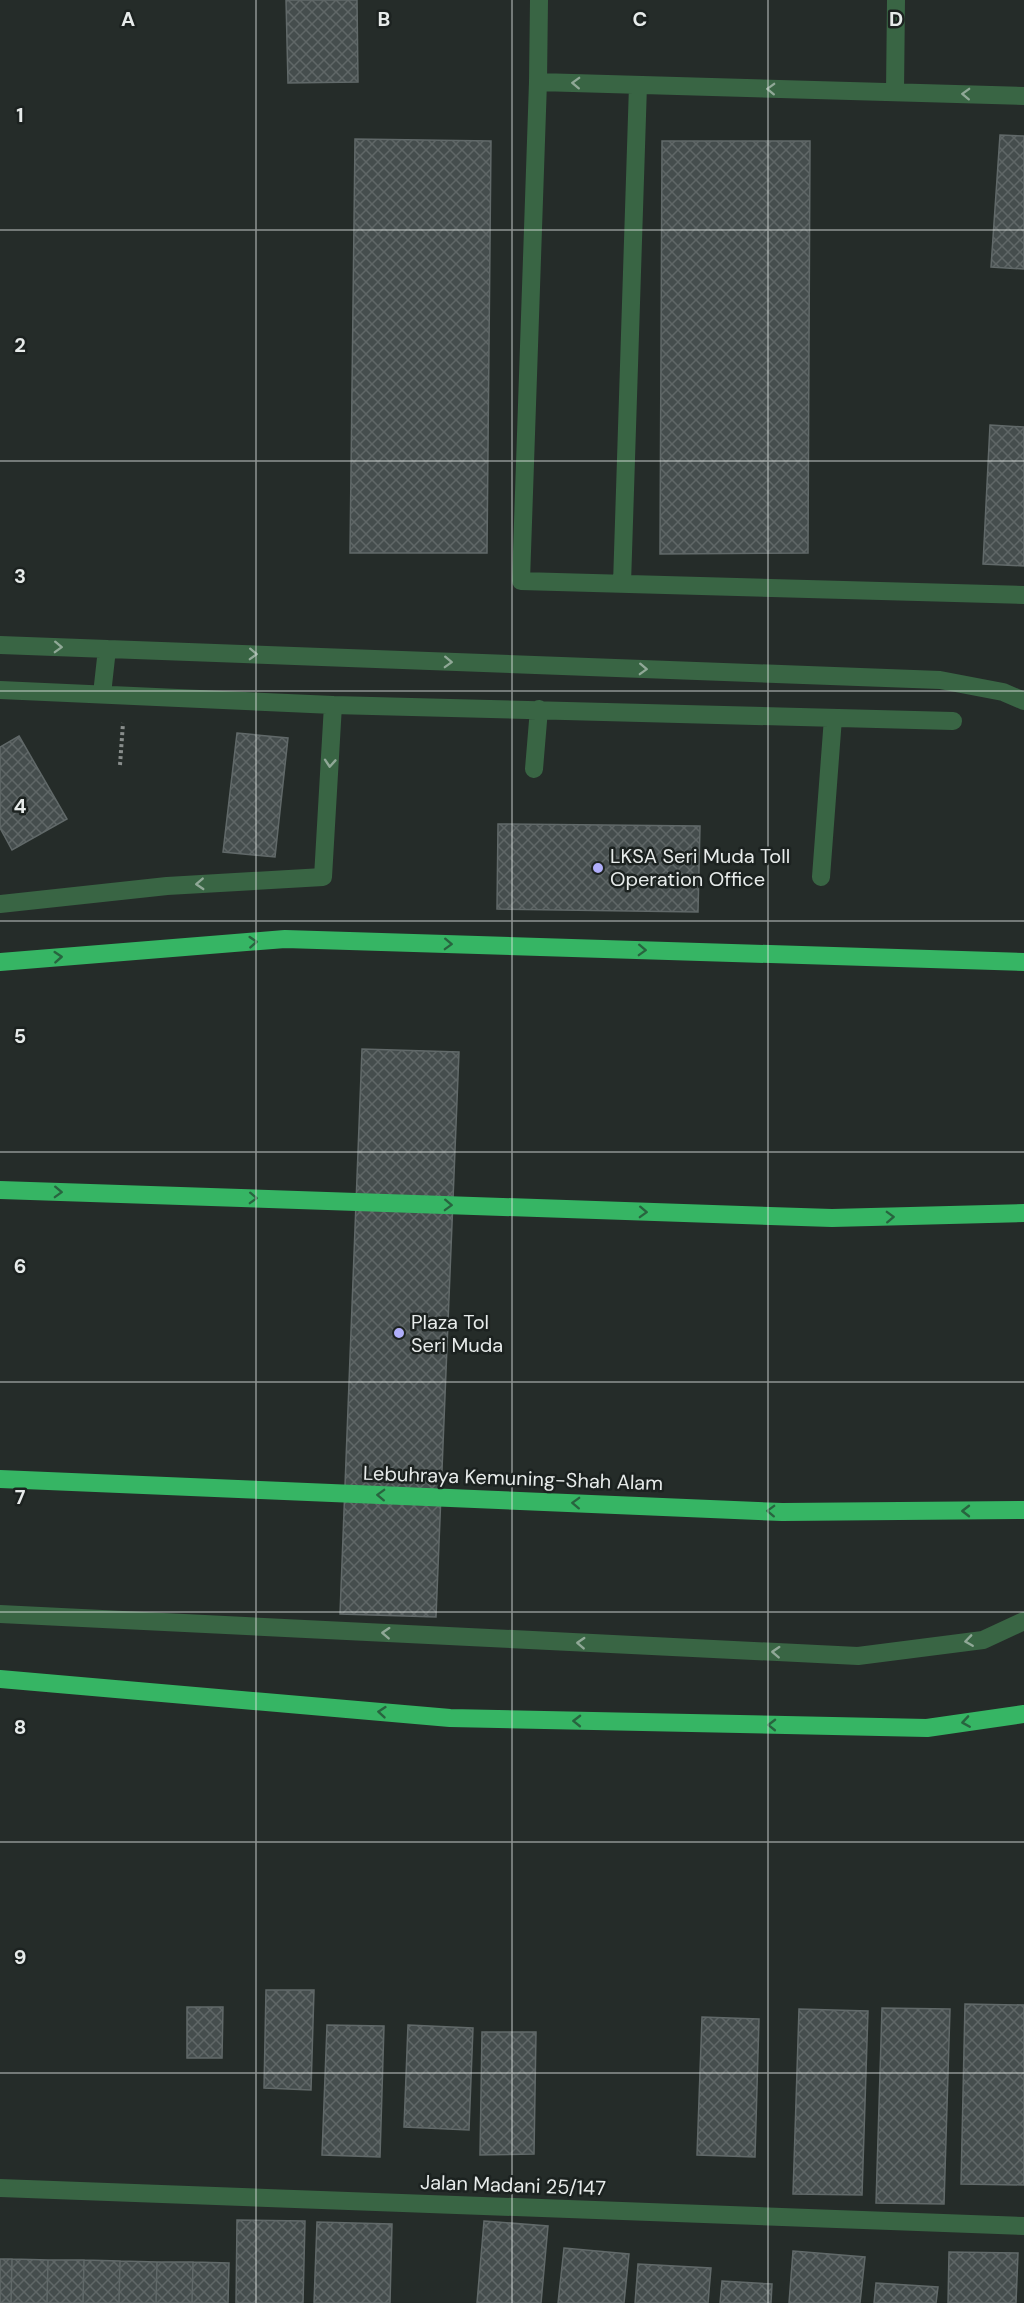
<svg xmlns="http://www.w3.org/2000/svg" width="1024" height="2303" font-family="'DM Sans',sans-serif">
<style>
.building{fill:url(#building-cross-hatch);stroke:#616969;stroke-width:1.5}
.lines{fill:none;stroke-linecap:round;stroke-linejoin:round}
.path{stroke:#898e8c;stroke-width:4;stroke-dasharray:3 3;stroke-linecap:butt}
.lane{stroke:#396544;stroke-width:18}
.street{stroke:#396544;stroke-width:18}
.highway{stroke:#36b564;stroke-width:18}
.oneway{stroke:#90a897}
.oneway2{stroke:#28643f}
.grid{fill:none;stroke:#e7ebea;stroke-width:1.5;stroke-opacity:0.55}
.poi-dot{fill:#b0aefa;stroke:#1c2220;stroke-width:2}
.labels{text-anchor:middle;stroke-width:5;stroke-linejoin:round;paint-order:stroke}
.poi-label{font-size:20px;fill:#e7ebea;stroke:#1c2220;text-anchor:start}
.street-label{font-size:20px;fill:#e7ebea;stroke:#1c2220}
.grid-label{font-size:20px;text-anchor:middle;font-weight:bold;fill:#e7ebea;stroke:#1c2220;stroke-width:5;stroke-linejoin:round;paint-order:stroke}
</style>
<defs>
<pattern id="building-cross-hatch" width="8" height="8" patternUnits="userSpaceOnUse" patternTransform="scale(1.5)"><rect width="8" height="8" fill="#454d4d"/><path d="M0 0l8 8M0 8l8-8" fill="none" stroke="#606767"/></pattern>
</defs>
<rect width="100%" height="100%" fill="#252c29"/>
<!-- building -->
<path class="building" d="M286,0H357L358,82L288,83Z
M1000,135L1024,136V269L991,267Z
M355,139L491,141L487,553H350Z
M662,141H810L808,553L660,554Z
M990,425L1024,427V566L983,564Z
M237,733L288,738L275,857L223,852Z
M19,736L67,819L12,850L0,828V747Z
M498,824L700,826L698,912L497,909Z
M362,1049L459,1052L436,1617L340,1614Z
M266,1990H314L311,2090L264,2088Z
M965,2004L1024,2005V2185L961,2184Z
M187,2007H223L222,2058H187Z
M882,2008L950,2009L944,2204L876,2203Z
M799,2009L868,2011L862,2195L793,2194Z
M702,2017L759,2019L755,2157L697,2155Z
M327,2025L384,2026L380,2157L322,2155Z
M408,2025L473,2028L469,2130L404,2127Z
M482,2032H536L534,2154L480,2155Z
M237,2220L305,2221L303,2303H236Z
M484,2221L548,2226L541,2303H477Z
M317,2222L392,2224L390,2303H314Z
M564,2248L629,2254L624,2303H558Z
M793,2251L865,2257L860,2303H789Z
M949,2252L1018,2253L1016,2303H948Z
M0,2259H12L11,2303H0Z
M12,2259L48,2260L47,2303H11Z
M48,2260H84L83,2303H47Z
M84,2260L120,2261L119,2303H83Z
M120,2261L157,2262L156,2303H119Z
M157,2262H193L192,2303H156Z
M193,2262L229,2263L228,2303H192Z
M638,2264L711,2268L708,2303H635Z
M722,2281L772,2284L771,2303H720Z
M876,2283L938,2287L936,2303H874Z"/>
<g class="lines">
<!-- path -->
<path class="path" d="M120,765L123,723"/>
<!-- lane -->
<path class="lane" d="M539,0L538,82L1024,96
M538,82L521,581L1024,595
M895,92L896,0
M622,584L638,85
M0,645L940,680L1003,692L1024,701
M0,690L333,705L953,721
M102,694L107,649
M534,769L539,709
M821,877L833,718
M0,904L167,886L323,877L333,705
M0,1614L858,1656L983,1640L1024,1621"/>
<!-- street -->
<path class="street" d="M0,2188L1024,2226"/>
<!-- highway -->
<path class="highway" d="M0,962L285,939L1024,962
M0,1190L832,1218L1024,1213
M0,1479L782,1512L1024,1510
M0,1679L450,1718L927,1728L1024,1714"/>
</g>
<!-- one-way arrows -->
<defs><path id="oneway-chevron" d="M-2-3.5L2.5 0L-2 3.5" fill="none" stroke-width="1.6" stroke-linecap="round" stroke-linejoin="round" transform="scale(1.5)"/></defs>
<g class="oneway">
<use href="#oneway-chevron" transform="translate(576 83) rotate(-178)"/>
<use href="#oneway-chevron" transform="translate(771 89) rotate(-178)"/>
<use href="#oneway-chevron" transform="translate(966 94) rotate(-178)"/>
<use href="#oneway-chevron" transform="translate(58 647) rotate(2)"/>
<use href="#oneway-chevron" transform="translate(253 654) rotate(2)"/>
<use href="#oneway-chevron" transform="translate(448 662) rotate(2)"/>
<use href="#oneway-chevron" transform="translate(643 669) rotate(2)"/>
<use href="#oneway-chevron" transform="translate(330 763) rotate(94)"/>
<use href="#oneway-chevron" transform="translate(200 884) rotate(177)"/>
<use href="#oneway-chevron" transform="translate(386 1633) rotate(-177)"/>
<use href="#oneway-chevron" transform="translate(969 1641) rotate(172)"/>
<use href="#oneway-chevron" transform="translate(581 1643) rotate(-177)"/>
<use href="#oneway-chevron" transform="translate(776 1652) rotate(-177)"/>
</g>
<g class="oneway2">
<use href="#oneway-chevron" transform="translate(253 942) rotate(-4)"/>
<use href="#oneway-chevron" transform="translate(448 944) rotate(2)"/>
<use href="#oneway-chevron" transform="translate(642 950) rotate(2)"/>
<use href="#oneway-chevron" transform="translate(58 957) rotate(-4)"/>
<use href="#oneway-chevron" transform="translate(58 1192) rotate(2)"/>
<use href="#oneway-chevron" transform="translate(253 1198) rotate(2)"/>
<use href="#oneway-chevron" transform="translate(448 1205) rotate(2)"/>
<use href="#oneway-chevron" transform="translate(643 1212) rotate(2)"/>
<use href="#oneway-chevron" transform="translate(890 1217) rotate(-2)"/>
<use href="#oneway-chevron" transform="translate(381 1495) rotate(-178)"/>
<use href="#oneway-chevron" transform="translate(576 1503) rotate(-178)"/>
<use href="#oneway-chevron" transform="translate(771 1511) rotate(-178)"/>
<use href="#oneway-chevron" transform="translate(966 1511) rotate(180)"/>
<use href="#oneway-chevron" transform="translate(382 1712) rotate(-175)"/>
<use href="#oneway-chevron" transform="translate(577 1721) rotate(-179)"/>
<use href="#oneway-chevron" transform="translate(966 1722) rotate(171)"/>
<use href="#oneway-chevron" transform="translate(772 1725) rotate(-179)"/>
</g>
<!-- grid -->
<path class="grid" d="M256,0V2303M512,0V2303M768,0V2303M0,230H1024M0,461H1024M0,691H1024M0,921H1024M0,1152H1024M0,1382H1024M0,1612H1024M0,1842H1024M0,2073H1024"/>
<!-- markers -->
<g class="poi-dot">
<circle cx="598" cy="868" r="6"/>
<circle cx="399" cy="1333" r="6"/>
</g>
<g class="labels">
<!-- poi labels -->
<g class="poi-label">
<text x="610" y="863">LKSA Seri Muda Toll<tspan x="610" dy="23">Operation Office</tspan></text>
<text x="411" y="1329">Plaza Tol<tspan x="411" dy="23">Seri Muda</tspan></text>
</g>
<!-- street labels -->
<g class="street-label">
<text transform="translate(513 1478) rotate(2)" y="7">Lebuhraya Kemuning-Shah Alam</text>
<text transform="translate(513 2185) rotate(2)" y="7">Jalan Madani 25/147</text>
</g>
</g>
<g class="grid-label">
<text x="128" y="26">A</text>
<text x="384" y="26">B</text>
<text x="640" y="26">C</text>
<text x="896" y="26">D</text>
<text x="20" y="122">1</text>
<text x="20" y="352">2</text>
<text x="20" y="583">3</text>
<text x="20" y="813">4</text>
<text x="20" y="1043">5</text>
<text x="20" y="1273">6</text>
<text x="20" y="1504">7</text>
<text x="20" y="1734">8</text>
<text x="20" y="1964">9</text>
</g>
</svg>
